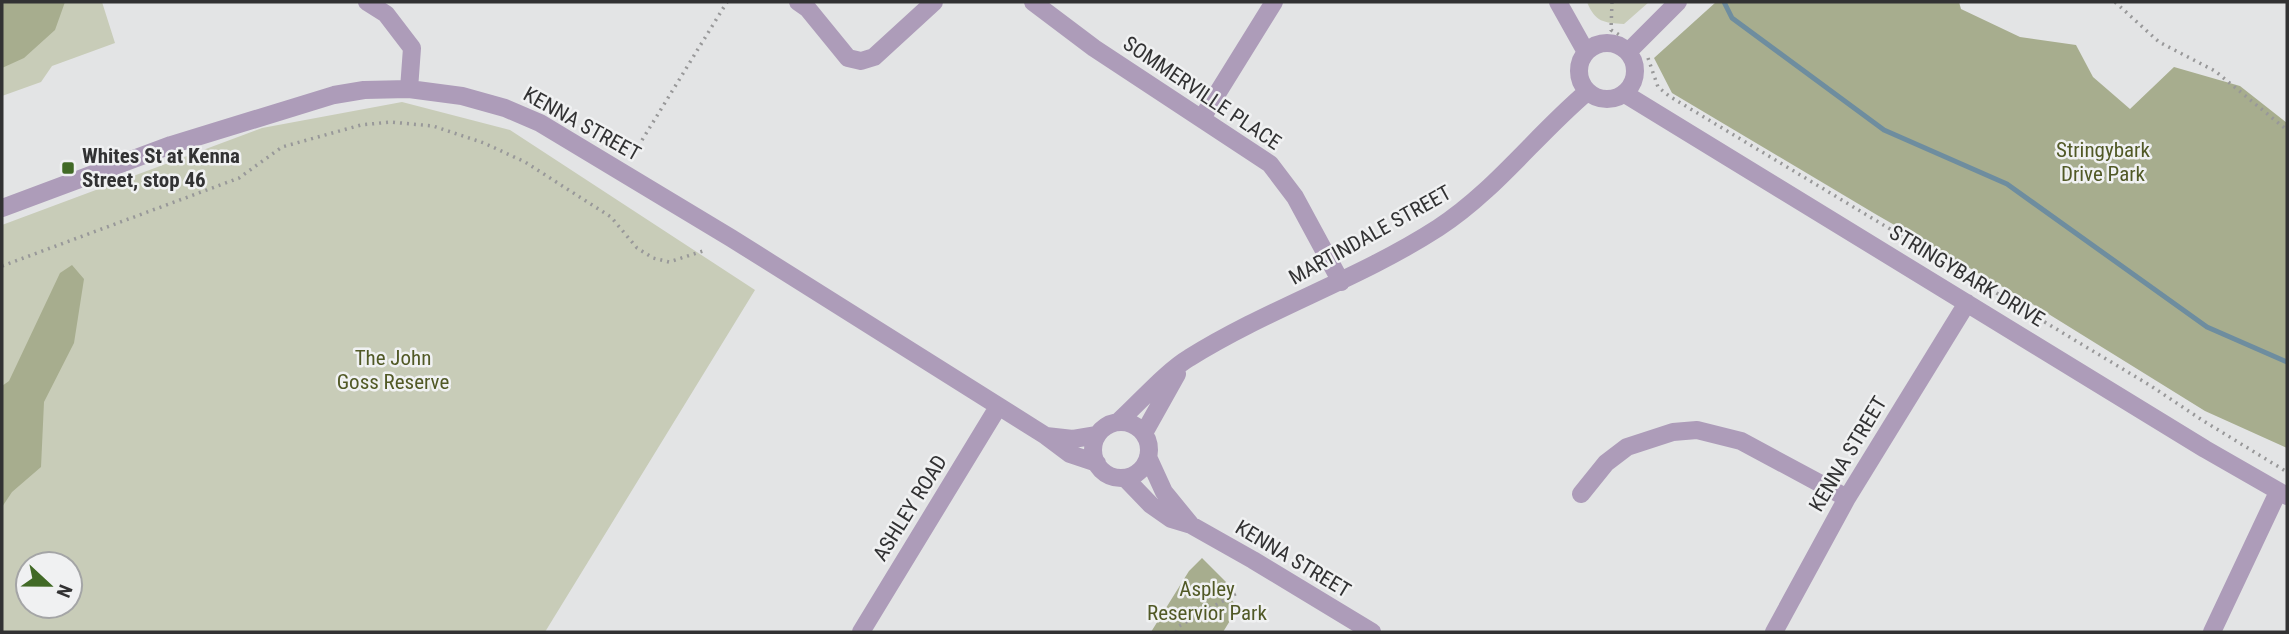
<svg xmlns="http://www.w3.org/2000/svg" width="2289" height="634" font-family="'Roboto Condensed',sans-serif">
<style>
.green{fill:#c8ccb8;fill-rule:evenodd}
.forest{fill:#a7ad8e}
.lines{fill:none;stroke-linecap:round;stroke-linejoin:round}
.stream{stroke:#6e8d9f;stroke-width:5}
.path{stroke:#989899;stroke-width:3.5;stroke-dasharray:2 5;stroke-linecap:butt}
.minor{stroke:#ad9cb9;stroke-width:18}
.poi-dot{fill:#416a26;stroke:#f0f1f2;stroke-width:2.5}
.labels{text-anchor:middle;stroke-width:5;stroke-linejoin:round;paint-order:stroke}
.street-label{font-size:21px;fill:#323233;stroke:#f0f1f2}
.park-label{font-size:21px;fill:#515926;stroke:#f0f1f2}
.poi-label{font-size:21px;font-weight:bold;fill:#323233;stroke:#f0f1f2;text-anchor:start}
</style>
<rect width="100%" height="100%" fill="#e3e4e5"/>
<!-- green -->
<path class="green" d="M2,2H102L115,43L52,66L41,82L2,96Z
M1587,2H1649L1624,24C1604,23 1595,22 1587,2Z
M402,102L510,130L755,290L545,632H2V225L262,128ZM28,564H70V606H28Z"/>
<!-- forest -->
<path class="forest" d="M2,2H65L55,30L24,58L2,68Z
M1716,2H1959L1961,9L2020,37L2076,45L2093,77L2130,109L2174,67L2240,86L2287,123V448L2205,411L2029,302L1877,215L1672,93L1654,58Z
M72,265L84,279L74,343L44,402L41,467L12,492L2,507V386L9,381L60,273Z
M1202,558L1226,582L1230,598L1236,605V611L1223,632H1151L1189,571Z"/>
<g class="lines">
<!-- stream -->
<path class="stream" d="M1724,2L1732,18L1884,130L2007,184L2207,327L2287,362"/>
<!-- path -->
<path class="path" d="M1612,2L1611,30L1621,36
M2115,2L2159,42L2215,71L2287,130
M1648,58L1658,87L1669,96L2151,386L2202,420L2287,472
M631,158L727,2
M2,266L239,178L282,147L361,125L390,122L433,126L484,143L525,162L611,217L637,248L653,258L669,262L703,251
M1176,632L1179,626L1237,593"/>
<!-- minor -->
<path class="minor" d="M367,2L386,14L412,48L409,89
M798,2L808,9L848,58L861,61L874,57L934,2
M1033,2L1094,48L1270,164L1295,197L1341,282
M1558,2L1586,52
M1579 71a28 28 0 1 1 56 0a28 28 0 1 1-56 0Z
M1628,52L1678,2
M1625,94L2205,449L2287,496
M1202,118L1274,2
M2,208L171,145L334,95L364,90L409,89L462,96L505,108L540,123L731,238L1046,436L1070,454L1097,463
M1118,422C1138,404 1167,371 1189,358C1269,308 1359,279 1438,228C1495,191 1536,135 1587,92
M1093 450a28 28 0 1 1 56 0a28 28 0 1 1-56 0Z
M1144,433L1177,374
M1046,436L1073,439L1097,435
M1148,457L1164,492L1191,525
M1125,478L1151,505L1171,519L1191,525L1253,560L1372,632
M1581,494L1606,463L1627,447L1673,432L1697,430L1741,441L1847,498
M861,632L998,407
M1774,632L1847,498L1967,303
M2212,632L2278,492"/>
</g>
<!-- markers -->
<rect class="poi-dot" x="61" y="161" width="14" height="14" rx="3.5"/>
<g class="labels">
<!-- street labels -->
<g class="street-label">
<text transform="translate(1202 93) rotate(34)" y="7">SOMMERVILLE PLACE</text>
<text transform="translate(582 124) rotate(29)" y="7">KENNA STREET</text>
<text transform="translate(1370 235) rotate(-29)" y="7">MARTINDALE STREET</text>
<text transform="translate(1967 276) rotate(31)" y="7">STRINGYBARK DRIVE</text>
<text transform="translate(1848 454) rotate(-59)" y="7">KENNA STREET</text>
<text transform="translate(910 508) rotate(-58)" y="7">ASHLEY ROAD</text>
<text transform="translate(1293 559) rotate(31)" y="7">KENNA STREET</text>
</g>
<!-- park labels -->
<g class="park-label">
<text x="2103" y="157">Stringybark<tspan x="2103" dy="24">Drive Park</tspan></text>
<text x="393" y="365">The John<tspan x="393" dy="24">Goss Reserve</tspan></text>
<text x="1207" y="596">Aspley<tspan x="1207" dy="24">Reservior Park</tspan></text>
</g>
<!-- poi labels -->
<g class="poi-label">
<text x="82" y="163">Whites St at Kenna<tspan x="82" dy="24">Street, stop 46</tspan></text>
</g>
</g>
<!-- border -->
<rect width="2289" height="634" fill="none" stroke="#323233" stroke-width="7"/>
<!-- north arrow -->
<g transform="translate(49 585) rotate(112)"><circle r="33" fill="#f0f1f2" stroke="#a4a5a6" stroke-width="2"/>
<path d="M0-5L12 26L0 18L-12 26Z" fill="#416a26"/>
<text y="-10" font-size="19" font-weight="bold" text-anchor="middle" fill="#323233">N</text>
</g>
</svg>
